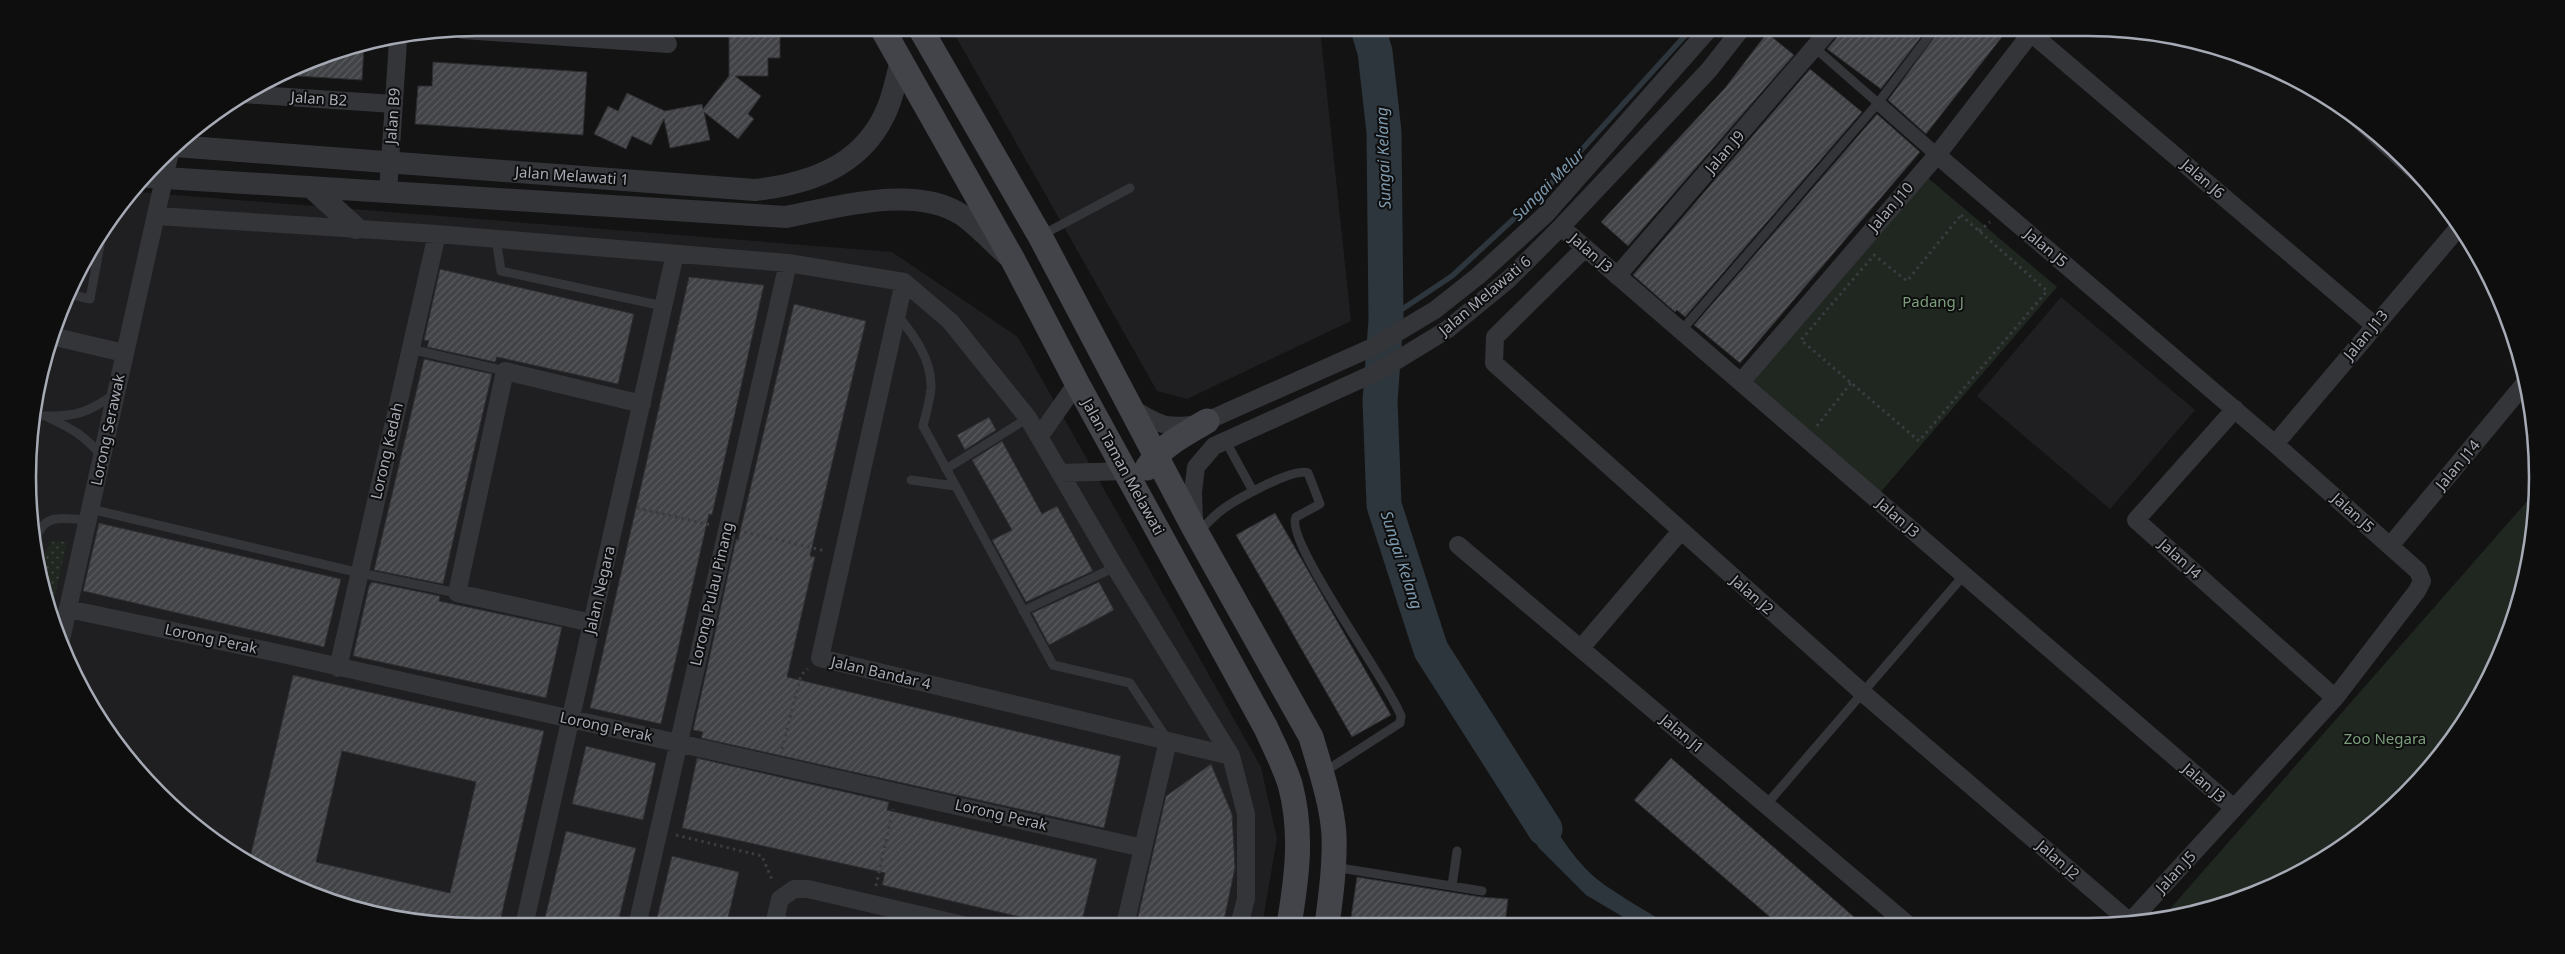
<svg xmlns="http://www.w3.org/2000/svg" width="2565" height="954" font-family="'Noto Sans',sans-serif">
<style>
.built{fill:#1f1f21}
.grass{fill:url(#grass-dots)}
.green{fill:#1f2720}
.water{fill:#2d363c}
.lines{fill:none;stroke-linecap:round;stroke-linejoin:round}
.stream{stroke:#2d363c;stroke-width:5.5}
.river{stroke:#2d363c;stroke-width:35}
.building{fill:url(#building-hatch);stroke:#2d2d30;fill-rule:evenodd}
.path{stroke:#3a3c40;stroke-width:3;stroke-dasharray:2.5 4;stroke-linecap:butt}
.service{stroke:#343539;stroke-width:9}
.pedestrian{stroke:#343539;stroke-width:14}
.minor{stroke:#343539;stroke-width:18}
.tertiary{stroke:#343539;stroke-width:22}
.secondary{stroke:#424449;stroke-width:25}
.labels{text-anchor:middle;stroke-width:4;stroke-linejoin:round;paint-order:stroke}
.street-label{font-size:15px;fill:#a5aab4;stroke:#0e0e0f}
.park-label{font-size:15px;fill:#7d9e7d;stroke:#0e0e0f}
.water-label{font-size:16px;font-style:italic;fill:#7d99ad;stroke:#0e0e0f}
.rim{fill:none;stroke:#a5aab4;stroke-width:2.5}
</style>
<defs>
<pattern id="grass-dots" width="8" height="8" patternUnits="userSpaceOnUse" patternTransform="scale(1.25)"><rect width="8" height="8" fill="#1f2720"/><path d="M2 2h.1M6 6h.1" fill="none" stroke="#3d443e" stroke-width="1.8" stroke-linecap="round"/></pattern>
<pattern id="building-hatch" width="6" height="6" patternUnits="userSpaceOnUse" patternTransform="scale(1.25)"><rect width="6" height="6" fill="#424347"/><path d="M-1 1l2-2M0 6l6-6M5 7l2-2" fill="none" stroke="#5a5b5f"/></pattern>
</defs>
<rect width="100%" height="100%" fill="#131314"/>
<!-- built -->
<path class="built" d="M951,28H1320L1351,321L1187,399L1157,391Z
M138,192L892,252L1018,337L1261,767L1277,839L1262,925L477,926L360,911L278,880L204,834L103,726L62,649L36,565L31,418L51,332L88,253Z
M2061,297L2195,410L2110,509L1977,396Z"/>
<!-- grass -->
<path class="grass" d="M53,541L67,542L51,613C42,584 32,568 53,541Z"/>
<!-- green -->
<path class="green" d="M1928,178L2057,287L1879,494L1750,384Z
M2536,491L2537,507L2522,594L2462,726L2384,815L2287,880L2162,918Z"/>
<!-- water -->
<path class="water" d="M1524,785C1547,811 1561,843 1585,868C1602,887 1644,909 1667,924H1635L1586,895L1538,847L1513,794Z"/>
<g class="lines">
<!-- stream -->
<path class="stream" d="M1386,320L1452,276L1547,188L1692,28"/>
<!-- river -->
<path class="river" d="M1368,28L1375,52L1384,132L1386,320L1380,401L1384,505L1431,650L1545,829"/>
</g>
<!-- building -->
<path class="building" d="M729,28H780V58H768V76H735L761,96L748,114L754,119L738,139L704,112L710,140L670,148L664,119L651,145L632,136L626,149L594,134L608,106L618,111L627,93L665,111L702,104L703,109L729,76Z
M1798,28H1817L1810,36Z
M1841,28H1928L1881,89L1827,49L1839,35Z
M1941,28H2009L1926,134L1888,100Z
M1767,33L1794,55L1628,246L1601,222L1725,88Z
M364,46L362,80L281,75L332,51Z
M433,62L587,72L583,135L415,124L418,86H432Z
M1810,69L1862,112L1685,317L1677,310L1675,312L1633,275Z
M1877,114L1920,152L1740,363L1694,325Z
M440,269L634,314L618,384L497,357L495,362L427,347L429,341L424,340Z
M689,277L764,285L712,515L709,514L661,724L590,708Z
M794,304L866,321L810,556L815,557L787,677L1121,756L1104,828L701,738L703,732L693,730L736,539L738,540Z
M424,359L492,374L443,584L374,570Z
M989,417L996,430L965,450L957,435Z
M1002,441L1042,514L1057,506L1093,571L1026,602L992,540L1012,530L972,460Z
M1275,513L1391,715L1352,737L1236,535Z
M99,523L341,579L324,647L83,591Z
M372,582L440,596L439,601L562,627L546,698L353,656L369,586Z
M1099,582L1114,610L1049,645L1032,613Z
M293,675L544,731L499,926H477L360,911L278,880L249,862ZM342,751L476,782L450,893L316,862Z
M586,746L656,763L643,820L572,804Z
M697,758L889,802L887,810L1097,859L1081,925H1055L882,885L885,873L682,828Z
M1671,758L1861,923H1777L1634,800Z
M1211,764L1232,814L1235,868L1223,925H1136L1166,796Z
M566,831L636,848L617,926H543Z
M672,856L739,872L726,926H672L656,922Z
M1357,877L1481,897L1508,899L1505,924H1350Z"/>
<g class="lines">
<!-- path -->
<path class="path" d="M1961,215L2047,291L1919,441L1801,340L1874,255L1907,281Z
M1979,231L1990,222
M1817,426L1851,383
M637,508L711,525
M744,532L826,551
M782,749L801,675L808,669
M676,835L762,856L773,882
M876,886L893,809"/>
<!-- service -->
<path class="service" d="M1815,48L1878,103
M1042,235L1130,188
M496,238L501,271L663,306
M69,294L90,299L102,234
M897,315C914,335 932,360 931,388C930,400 926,414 923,426L1053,665L1130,683L1167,739
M1681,331L1878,103L1935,28
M410,349L505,371
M44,416C76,417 89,412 115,394
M49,418C71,428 87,437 102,457
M1225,440L1253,491
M946,469L1028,418
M911,480L955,486
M91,509L360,573L457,593
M1198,532C1205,526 1211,519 1218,513C1231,502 1293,467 1308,473L1320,504L1296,517C1283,539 1390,684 1401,716L1400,723L1324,772
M35,541C44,511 64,519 88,520
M1023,611L1115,567
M1766,805L1964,575
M1334,867L1482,891
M1452,886L1457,851"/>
<!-- pedestrian -->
<path class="pedestrian" d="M1878,103L1937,155"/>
<!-- minor -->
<path class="minor" d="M463,30L668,44
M2031,33L2374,325
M243,94L394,104
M2356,117L2427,182
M1937,155L2275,444L2418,571L2422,581L2417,591L2335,698L2129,923
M388,192L398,41
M157,216L437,234L788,263L904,282L950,321L1028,418L1115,567L1231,756L1246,814V899L1239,925
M1561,227L2234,808
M1585,248L1495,337L1494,363L1863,693L2130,922
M1617,276L1831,28
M904,282L820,658L1231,756
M51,336L124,353
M1741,382L1937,155L2035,28
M1130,407C1160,425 1165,429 1200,424L1373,347L1435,310L1478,276L1546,214L1710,28
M2235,409L2136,520L2335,698
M1039,437L1077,383
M2275,444L2459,227
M1060,473L1127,471
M1194,522L1193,492L1196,467L1214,446L1381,370L1448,329L1509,279L1561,227L1709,70L1742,28
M1458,545L1906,923
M2390,546L2525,383
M68,609L287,655L1143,848
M592,623L457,593L505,371L642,404
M60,644L170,152
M1581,648L1680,532
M338,668L437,234
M1125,925L1168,741
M524,926L675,254
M637,926L788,263
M781,926L776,916L780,899L794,889H808L963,925"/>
<!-- tertiary -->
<path class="tertiary" d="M175,146L755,190C808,184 859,167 884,116C893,99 896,79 901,61
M149,177L786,217C837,207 916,184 962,215C978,226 993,243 1008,256
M312,188L356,228"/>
<!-- secondary -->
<path class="secondary" d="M882,28L1013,260L1077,383L1266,728C1274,746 1284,765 1290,784C1303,832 1297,877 1289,925
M920,28L1040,236L1195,530L1311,737C1320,768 1332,803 1334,835C1335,865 1331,895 1327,925
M1147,468C1162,445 1184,435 1207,421"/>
</g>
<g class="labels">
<!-- street labels -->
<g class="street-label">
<text transform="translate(319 99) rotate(4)" y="5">Jalan B2</text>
<text transform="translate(393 116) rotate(-86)" y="5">Jalan B9</text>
<text transform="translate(1725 152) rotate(-49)" y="5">Jalan J9</text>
<text transform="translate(572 176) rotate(4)" y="5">Jalan Melawati 1</text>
<text transform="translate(2203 179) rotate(41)" y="5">Jalan J6</text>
<text transform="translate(1891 207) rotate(-49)" y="5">Jalan J10</text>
<text transform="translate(2046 248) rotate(40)" y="5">Jalan J5</text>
<text transform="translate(1591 253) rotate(41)" y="5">Jalan J3</text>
<text transform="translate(1485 296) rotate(-40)" y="5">Jalan Melawati 6</text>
<text transform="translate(2366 335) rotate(-50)" y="5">Jalan J13</text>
<text transform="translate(108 430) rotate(-78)" y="5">Lorong Serawak</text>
<text transform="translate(387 451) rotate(-77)" y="5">Lorong Kedah</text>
<text transform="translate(2458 465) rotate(-50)" y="5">Jalan J14</text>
<text transform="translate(1123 467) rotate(61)" y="5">Jalan Taman Melawati</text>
<text transform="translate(2353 513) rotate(42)" y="5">Jalan J5</text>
<text transform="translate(1898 518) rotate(41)" y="5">Jalan J3</text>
<text transform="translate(2180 559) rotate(42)" y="5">Jalan J4</text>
<text transform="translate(600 590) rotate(-77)" y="5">Jalan Negara</text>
<text transform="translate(712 594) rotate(-77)" y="5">Lorong Pulau Pinang</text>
<text transform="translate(1752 595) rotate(41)" y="5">Jalan J2</text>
<text transform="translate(211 639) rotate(12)" y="5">Lorong Perak</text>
<text transform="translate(881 673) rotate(13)" y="5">Jalan Bandar 4</text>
<text transform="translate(606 727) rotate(12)" y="5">Lorong Perak</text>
<text transform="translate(1682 734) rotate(40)" y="5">Jalan J1</text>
<text transform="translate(2204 783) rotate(41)" y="5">Jalan J3</text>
<text transform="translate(1001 815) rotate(13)" y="5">Lorong Perak</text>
<text transform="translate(2058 860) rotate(41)" y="5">Jalan J2</text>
<text transform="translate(2176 872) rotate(-47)" y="5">Jalan J5</text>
</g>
<!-- park labels -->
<g class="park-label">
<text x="1933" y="307">Padang J</text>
<text x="2385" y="744">Zoo Negara</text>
</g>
<!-- water labels -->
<g class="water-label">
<text transform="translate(1383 158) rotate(-92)" y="6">Sungai Kelang</text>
<text transform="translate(1548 184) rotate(-45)" y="6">Sungai Melur</text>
<text transform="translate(1402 560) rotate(72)" y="6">Sungai Kelang</text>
</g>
</g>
<!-- crop -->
<path d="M0 0H2565V954H0ZM477 36H2088A441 441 0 0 1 2529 477V477A441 441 0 0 1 2088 918H477A441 441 0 0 1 36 477V477A441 441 0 0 1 477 36Z" fill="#0e0e0f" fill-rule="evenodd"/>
<path class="rim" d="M477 36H2088A441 441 0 0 1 2529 477V477A441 441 0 0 1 2088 918H477A441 441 0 0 1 36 477V477A441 441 0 0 1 477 36Z"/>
</svg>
